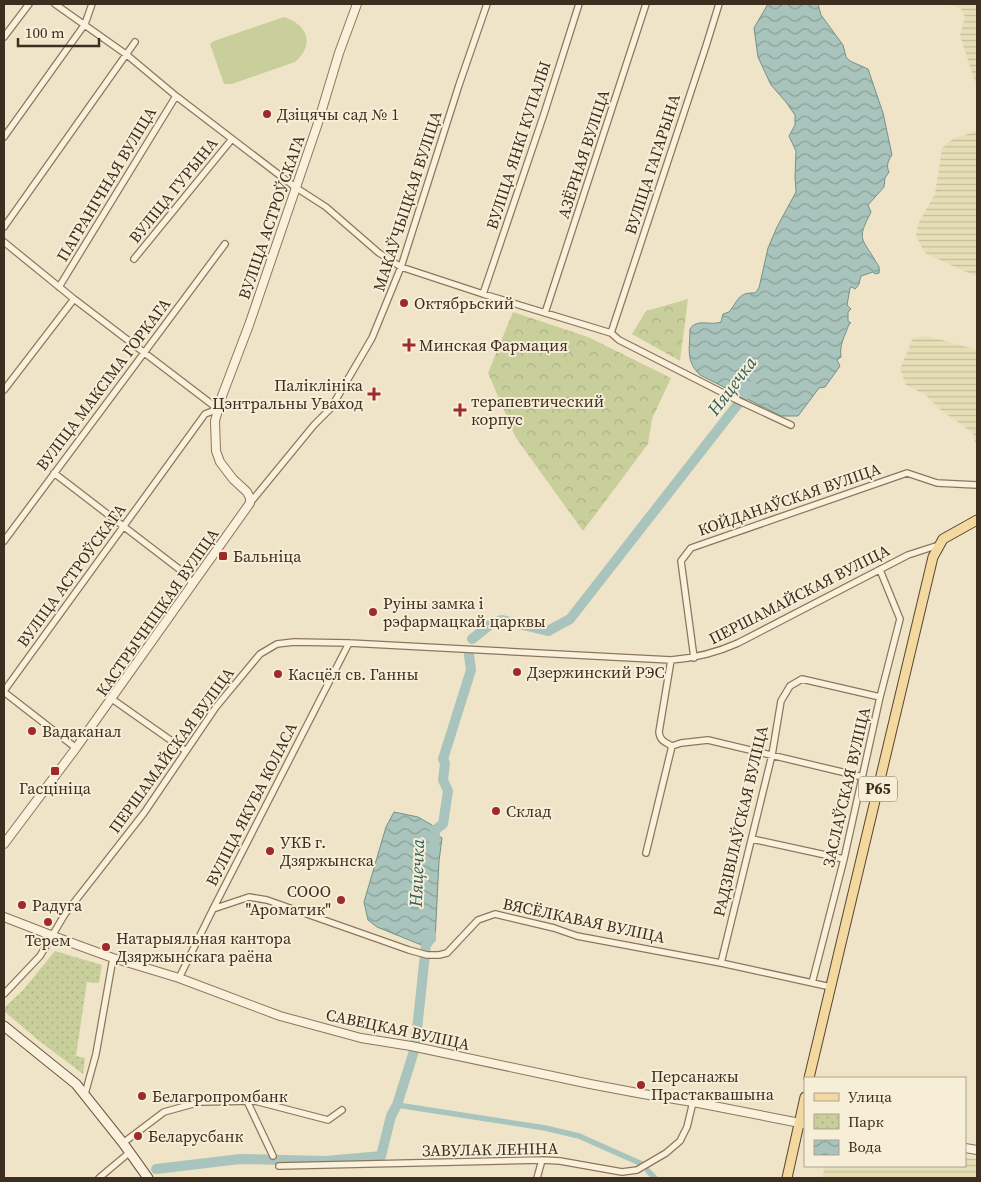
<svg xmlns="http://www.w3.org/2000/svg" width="981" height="1182" font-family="'Source Serif 4',serif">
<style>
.farmland{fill:url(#farmland-rules)}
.forest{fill:url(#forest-crowns)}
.park{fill:url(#park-dots)}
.garden{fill:#c9cf9b}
.water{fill:url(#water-waves);stroke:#6f938a}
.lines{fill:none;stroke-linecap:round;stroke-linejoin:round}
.canal{stroke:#a9c4bc;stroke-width:5.5}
.river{stroke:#a9c4bc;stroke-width:10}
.minor-casing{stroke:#8d765c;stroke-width:8}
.tertiary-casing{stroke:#8d765c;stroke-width:10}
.secondary-casing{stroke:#6f573f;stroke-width:11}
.primary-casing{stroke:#5b4430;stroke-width:11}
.minor{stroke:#faf1dc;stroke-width:5.5}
.tertiary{stroke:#faf1dc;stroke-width:8}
.secondary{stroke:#faf1dc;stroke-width:9}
.primary{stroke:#f3d9a0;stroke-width:9}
.poi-dot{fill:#9e2a2b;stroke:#f7eed8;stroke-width:2}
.labels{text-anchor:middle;stroke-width:4;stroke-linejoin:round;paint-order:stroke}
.shield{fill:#f7eed8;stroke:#756857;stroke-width:1}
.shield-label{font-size:15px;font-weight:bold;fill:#3d2e20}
.poi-label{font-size:16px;fill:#3d2e20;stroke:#f7eed8;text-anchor:start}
.street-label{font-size:16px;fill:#3d2e20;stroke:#f7eed8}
.water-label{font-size:18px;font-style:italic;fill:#2f5d5a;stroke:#f7eed8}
</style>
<defs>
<pattern id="farmland-rules" width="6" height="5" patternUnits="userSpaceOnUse" patternTransform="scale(1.25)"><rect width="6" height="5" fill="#e6deb5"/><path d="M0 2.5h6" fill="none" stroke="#c6bf9b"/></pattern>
<pattern id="forest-crowns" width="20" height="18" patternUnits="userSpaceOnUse" patternTransform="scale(1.25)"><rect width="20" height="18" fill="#c9cf9b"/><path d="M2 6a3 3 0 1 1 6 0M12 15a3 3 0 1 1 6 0" fill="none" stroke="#aeb285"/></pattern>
<pattern id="park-dots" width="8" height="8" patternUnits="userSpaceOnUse" patternTransform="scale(1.25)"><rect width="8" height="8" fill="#c9cf9b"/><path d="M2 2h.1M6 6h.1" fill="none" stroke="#aeb285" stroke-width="1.8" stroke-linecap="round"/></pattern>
<pattern id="water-waves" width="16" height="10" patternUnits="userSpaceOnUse" patternTransform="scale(1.25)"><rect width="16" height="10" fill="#a9c4bc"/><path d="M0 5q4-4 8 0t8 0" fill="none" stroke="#8ba098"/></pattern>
</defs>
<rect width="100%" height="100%" fill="#f0e4c8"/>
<!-- farmland -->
<path class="farmland" d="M946,4H977V88L960,35L965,17L961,9Z
M977,131V277L925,253L916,236L918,224L935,194L942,148L953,139Z
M928,336L977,350V450L973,433L941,410L924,394L906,385L900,369L913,338Z
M965,1158L977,1159V1178H822L825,1166H965Z"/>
<!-- forest -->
<path class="forest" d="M688,299L680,361L632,334L646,311Z
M513,312L588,337L671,378L652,419L648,444L583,531L516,438L488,373Z"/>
<!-- park -->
<path class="park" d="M55,951L102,965L99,983L87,982L76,1056L85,1058L83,1074L38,1040L4,1011V1008L23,990Z"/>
<!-- garden -->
<path class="garden" d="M284,17C308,25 315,44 295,62L232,84H224L210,44L214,41Z"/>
<!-- water -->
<path class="water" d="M768,4H818L821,15L843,45L846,57L850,61L868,69L883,113L892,155C888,160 886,166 889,172L885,178L884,187L868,205L871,212C856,241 862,237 876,262C879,266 880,268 879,273L875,274L873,272L861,276C859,282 860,285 855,289L852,287L850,288L847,305L851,309L848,312V321L851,323L849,324C845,336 839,345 841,357L837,360L840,366L825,387L819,388L798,416H781L700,375C685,360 690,349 690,329C697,318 710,326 721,322L723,314L729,312C738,301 738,292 755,293L759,288L768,248L777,227L796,192L795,177L796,151L789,136L795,125V115L786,102L771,85L758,57L754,28Z
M394,812L418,817L432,825L435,833L442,838L439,861L435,941L424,946L377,927L368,920L364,902L386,827Z"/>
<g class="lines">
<!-- canal -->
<path class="canal" d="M397,1105L545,1128L579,1136L642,1164
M648,1171L655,1178"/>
<!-- river -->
<path class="river" d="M472,639L491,624L502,620L548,631L570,619L752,386
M434,847L435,830L443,824L448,791L443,780L445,763L443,759L471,670L469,655
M416,1039L426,945L431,938V934
M156,1169L240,1159L326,1161L381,1156L391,1116L397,1105L414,1051"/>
<!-- minor casing -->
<g class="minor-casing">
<path id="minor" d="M55,4L127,55L176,96L295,187L326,207L379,253L401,267L483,294L611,333L619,340L735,399L791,425
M4,37L29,4
M4,137L85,24L92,4
M4,227L135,42
M4,242L74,299L218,409
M134,259L232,139
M59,287L176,96
M483,294L544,114L579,4
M545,313L646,4
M611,333L706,46L719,4
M4,390L74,299
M54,473L183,572L193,584
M250,503L314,425L331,408L372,338L401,267L459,85L487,4
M4,541L225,244
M694,658L681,561L691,548L907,473L937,483L977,485
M671,660L659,732C660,741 665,742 672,746
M4,691L205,414L218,409
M4,692L76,748
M112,699L186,751
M672,746L681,743L708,740L863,777
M752,839L844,859
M646,853L672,746
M213,909L249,897L267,900L409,950L427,955H439L447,953L478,920L495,914L554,928L577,936L721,963L831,987
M721,963L772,755L781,701L790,686L802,679L880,697
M179,978L213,909L349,643
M812,983L844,859L880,697L900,619L880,570
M4,994L40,956L65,914L144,813L216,707L260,654L277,644L294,642L349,643L671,660C695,658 716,653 738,643L908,555L939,545
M85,1094L96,1054L113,958
M247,1101L273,1156
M123,1143L164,1112L200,1102L255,1101L328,1120L342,1110
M279,1166L542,1160L560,1161L622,1172L637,1170L666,1153L680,1141L687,1127L693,1102
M99,1178L130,1152
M537,1178L542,1160"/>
</g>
<!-- tertiary casing -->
<g class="tertiary-casing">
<path id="tertiary" d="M4,844L76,748L250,503V498L247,492L233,479L220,462L216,451L215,421L222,396L249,325L317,126L339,53L357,4
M4,917L61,939L113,958L179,978L280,1016L361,1038L411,1046L590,1084L643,1094L693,1102L805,1124
M965,1148L977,1150"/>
</g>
<!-- secondary casing -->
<g class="secondary-casing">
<path id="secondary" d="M4,1026L76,1084L123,1143L148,1178"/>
</g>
<!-- primary casing -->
<g class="primary-casing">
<path id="primary" d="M809,1078L933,557L943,539L977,520
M787,1178L805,1097"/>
</g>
<!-- minor -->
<use href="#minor" class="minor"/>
<!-- tertiary -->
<use href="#tertiary" class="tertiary"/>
<!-- secondary -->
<use href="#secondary" class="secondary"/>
<!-- primary -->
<use href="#primary" class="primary"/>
</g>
<!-- markers -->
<g class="poi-dot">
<circle cx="267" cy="114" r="5"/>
<circle cx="404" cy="303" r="5"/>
<path d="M406.5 337.5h5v5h5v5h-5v5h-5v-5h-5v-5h5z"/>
<path d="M371.5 386.5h5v5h5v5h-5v5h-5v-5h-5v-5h5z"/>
<path d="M457.5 402.5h5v5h5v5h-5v5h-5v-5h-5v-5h5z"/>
<rect x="218" y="551" width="10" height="10" rx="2.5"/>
<circle cx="373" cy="612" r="5"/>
<circle cx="517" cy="672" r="5"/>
<circle cx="278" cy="674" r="5"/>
<circle cx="32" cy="731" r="5"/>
<rect x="50" y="766" width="10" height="10" rx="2.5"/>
<circle cx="496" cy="811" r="5"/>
<circle cx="270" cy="851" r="5"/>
<circle cx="341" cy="900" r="5"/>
<circle cx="22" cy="905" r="5"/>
<circle cx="48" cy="922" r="5"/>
<circle cx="106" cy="947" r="5"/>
<circle cx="641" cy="1085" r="5"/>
<circle cx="142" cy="1096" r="5"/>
<circle cx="138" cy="1136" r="5"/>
</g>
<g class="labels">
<!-- shield labels -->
<rect class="shield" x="859" y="776.5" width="38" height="25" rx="4"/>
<g class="shield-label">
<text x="878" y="794">Р65</text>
</g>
<!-- poi labels -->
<g class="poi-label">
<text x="277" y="120">Дзіцячы сад № 1</text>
<text x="414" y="309">Октябрьский</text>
<text x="419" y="351">Минская Фармация</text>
<text x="363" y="391" text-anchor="end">Паліклініка<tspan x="363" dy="18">Цэнтральны Уваход</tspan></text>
<text x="471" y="407">терапевтический<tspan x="471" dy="18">корпус</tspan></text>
<text x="233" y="562">Бальніца</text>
<text x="383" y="609">Руіны замка і<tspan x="383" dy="18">рэфармацкай царквы</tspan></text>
<text x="527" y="678">Дзержинский РЭС</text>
<text x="288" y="680">Касцёл св. Ганны</text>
<text x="42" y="737">Вадаканал</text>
<text x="55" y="794" text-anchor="middle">Гасцініца</text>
<text x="506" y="817">Склад</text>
<text x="280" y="848">УКБ г.<tspan x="280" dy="18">Дзяржынска</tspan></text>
<text x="331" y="897" text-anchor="end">СООО<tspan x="331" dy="18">"Ароматик"</tspan></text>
<text x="32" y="911">Радуга</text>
<text x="116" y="944">Натарыяльная кантора<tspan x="116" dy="18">Дзяржынскага раёна</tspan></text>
<text x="48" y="946" text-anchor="middle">Терем</text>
<text x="651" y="1082">Персанажы<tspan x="651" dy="18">Прастаквашына</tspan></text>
<text x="152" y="1102">Белагропромбанк</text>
<text x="148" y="1142">Беларусбанк</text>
</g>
<!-- street labels -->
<g class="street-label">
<text transform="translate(518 145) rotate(-72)" y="6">ВУЛІЦА ЯНКІ КУПАЛЫ</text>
<text transform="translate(583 154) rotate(-72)" y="6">АЗЁРНАЯ ВУЛІЦА</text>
<text transform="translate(652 164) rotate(-72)" y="6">ВУЛІЦА ГАГАРЫНА</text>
<text transform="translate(106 184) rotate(-59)" y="6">ПАГРАНІЧНАЯ ВУЛІЦА</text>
<text transform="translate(173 190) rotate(-51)" y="6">ВУЛІЦА ГУРЫНА</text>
<text transform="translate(407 201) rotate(-72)" y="6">МАКАЎЧЫЦКАЯ ВУЛІЦА</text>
<text transform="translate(271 217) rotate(-71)" y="6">ВУЛІЦА АСТРОЎСКАГА</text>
<text transform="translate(103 384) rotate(-53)" y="6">ВУЛІЦА МАКСІМА ГОРКАГА</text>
<text transform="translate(789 499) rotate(-19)" y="6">КОЙДАНАЎСКАЯ ВУЛІЦА</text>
<text transform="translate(71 575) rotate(-54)" y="6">ВУЛІЦА АСТРОЎСКАГА</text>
<text transform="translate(799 594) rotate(-27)" y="6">ПЕРШАМАЙСКАЯ ВУЛІЦА</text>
<text transform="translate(157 612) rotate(-55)" y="6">КАСТРЫЧНІЦКАЯ ВУЛІЦА</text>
<text transform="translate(171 750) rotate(-54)" y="6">ПЕРШАМАЙСКАЯ ВУЛІЦА</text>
<text transform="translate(846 787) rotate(-77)" y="6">ЗАСЛАЎСКАЯ ВУЛІЦА</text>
<text transform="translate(251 804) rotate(-63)" y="6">ВУЛІЦА ЯКУБА КОЛАСА</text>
<text transform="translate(740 821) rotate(-77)" y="6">РАДЗІВІЛАЎСКАЯ ВУЛІЦА</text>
<text transform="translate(584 920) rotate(12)" y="6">ВЯСЁЛКАВАЯ ВУЛІЦА</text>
<text transform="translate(398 1029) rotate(12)" y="6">САВЕЦКАЯ ВУЛІЦА</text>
<text transform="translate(490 1149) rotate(-1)" y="6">ЗАВУЛАК ЛЕНІНА</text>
</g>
<!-- water labels -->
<g class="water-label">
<text transform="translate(732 386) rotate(-53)" y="6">Няцечка</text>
<text transform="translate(417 873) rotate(-88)" y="6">Няцечка</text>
</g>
</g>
<!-- border -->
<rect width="981" height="1182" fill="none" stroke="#3d2e20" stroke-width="10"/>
<!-- legend -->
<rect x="804" y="1077" width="162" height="90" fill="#f7eed8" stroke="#ada18e"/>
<rect x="814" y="1093" width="25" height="8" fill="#f3d9a0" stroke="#ada18e"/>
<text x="848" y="1102" font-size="15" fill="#3d2e20">Улица</text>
<rect x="814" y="1114" width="25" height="15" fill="url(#park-dots)" stroke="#ada18e"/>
<text x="848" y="1127" font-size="15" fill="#3d2e20">Парк</text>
<rect x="814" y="1140" width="25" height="15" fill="url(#water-waves)" stroke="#ada18e"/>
<text x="848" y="1152" font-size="15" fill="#3d2e20">Вода</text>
<!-- scale -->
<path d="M18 38v8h81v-8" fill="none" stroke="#3d2e20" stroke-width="2.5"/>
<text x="25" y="38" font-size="15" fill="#3d2e20" stroke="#f7eed8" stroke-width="4" paint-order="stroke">100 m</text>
</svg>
